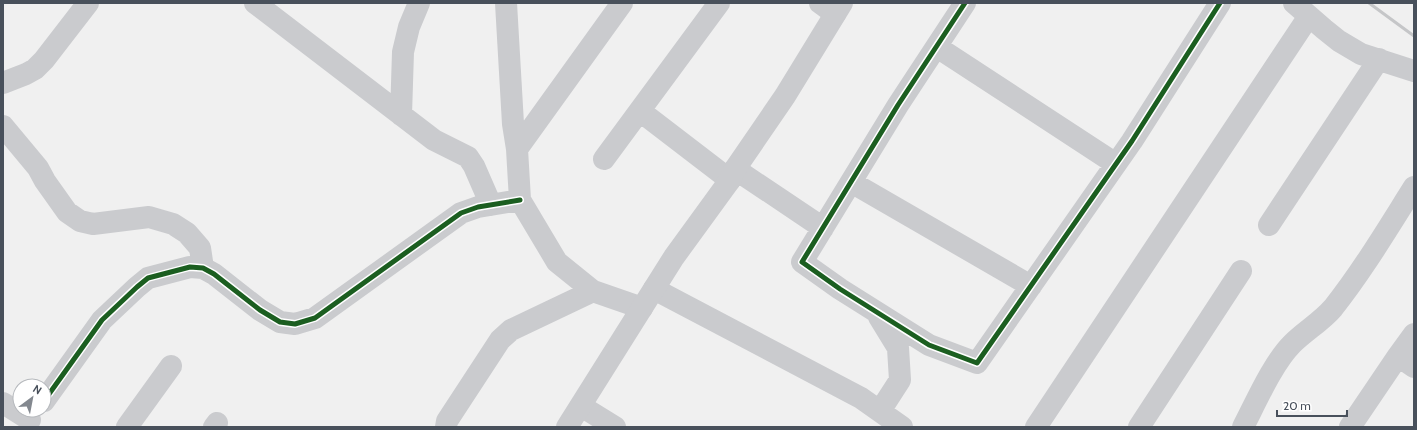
<svg xmlns="http://www.w3.org/2000/svg" width="1417" height="430" font-family="Cabin,sans-serif">
<style>
.lines{fill:none;stroke-linecap:round;stroke-linejoin:round}
.minor{stroke:#cacbce;stroke-width:22}
.tertiary{stroke:#cacbce;stroke-width:22}
.rail{stroke:#c5c6c8;stroke-width:3}
.cycleway-casing{stroke:#fff;stroke-width:8}
.cycleway{stroke:#1b5e20;stroke-width:5}
</style>
<rect width="100%" height="100%" fill="#f0f0f0"/>
<g class="lines">
<!-- minor -->
<path class="minor" d="M255,3L434,140L468,157L474,166L491,205
M506,3L513,124L517,149L520,200L557,262L593,291L642,308
M820,3L835,14
M965,3L898,105L802,262L840,289L929,345L977,363L1132,141L1220,3
M1294,3L1324,29L1339,41L1361,54L1414,71
M937,47L1116,164
M3,83L26,74L35,69L44,60L88,3
M640,111L730,180
M401,115L403,52L409,27L419,3
M3,126L38,168L45,181L67,212L80,221L93,224L149,217L173,224L187,233L200,248L203,268
M517,149L622,3
M604,159L719,3
M735,169L823,228
M851,182L1031,286
M1269,225L1379,59
M654,289L861,398L902,427
M879,317L898,348L900,380L880,411
M1398,356L1414,367
M44,401L102,320L137,287L148,278L190,267L203,268L214,274L260,310L280,322L295,324L315,318L461,213L478,207L520,200
M3,403L30,420
M581,406L615,427
M127,427L171,366
M214,427L217,423
M446,427L447,421L500,340L511,330L593,291
M1036,427L1309,16
M1139,427L1241,271
M1243,427C1256,402 1273,363 1292,344C1305,331 1321,322 1333,308C1363,270 1388,228 1414,187
M1350,427L1398,356L1414,334"/>
<!-- tertiary -->
<path class="tertiary" d="M567,427L674,257L730,180L735,169L785,96L842,3"/>
<!-- rail -->
<path class="rail" d="M1369,3L1414,36"/>
<!-- cycleway casing -->
<g class="cycleway-casing">
<path id="cycleway" d="M965,3L898,105L802,262L840,289L929,345L977,363L1132,141L1220,3
M44,401L102,320L137,287L148,278L190,267L203,268L214,274L260,310L280,322L295,324L315,318L461,213L478,207L520,200"/>
</g>
<!-- cycleway -->
<use href="#cycleway" class="cycleway"/>
</g>
<!-- border -->
<rect width="1417" height="430" fill="none" stroke="#48505b" stroke-width="8"/>
<!-- north arrow -->
<g transform="translate(32 398) rotate(32)"><circle r="19" fill="#ffffff" stroke="#b6b9bd"/>
<path d="M0-3L7 15L0 10L-7 15Z" fill="#83888f"/>
<text y="-6" font-size="11" font-weight="bold" text-anchor="middle" fill="#48505b">N</text>
</g>
<!-- scale -->
<path d="M1277 410v6h70v-6" fill="none" stroke="#48505b" stroke-width="2"/>
<text x="1283" y="410" font-size="12" fill="#48505b" stroke="#ffffff" stroke-width="3" paint-order="stroke">20 m</text>
</svg>
